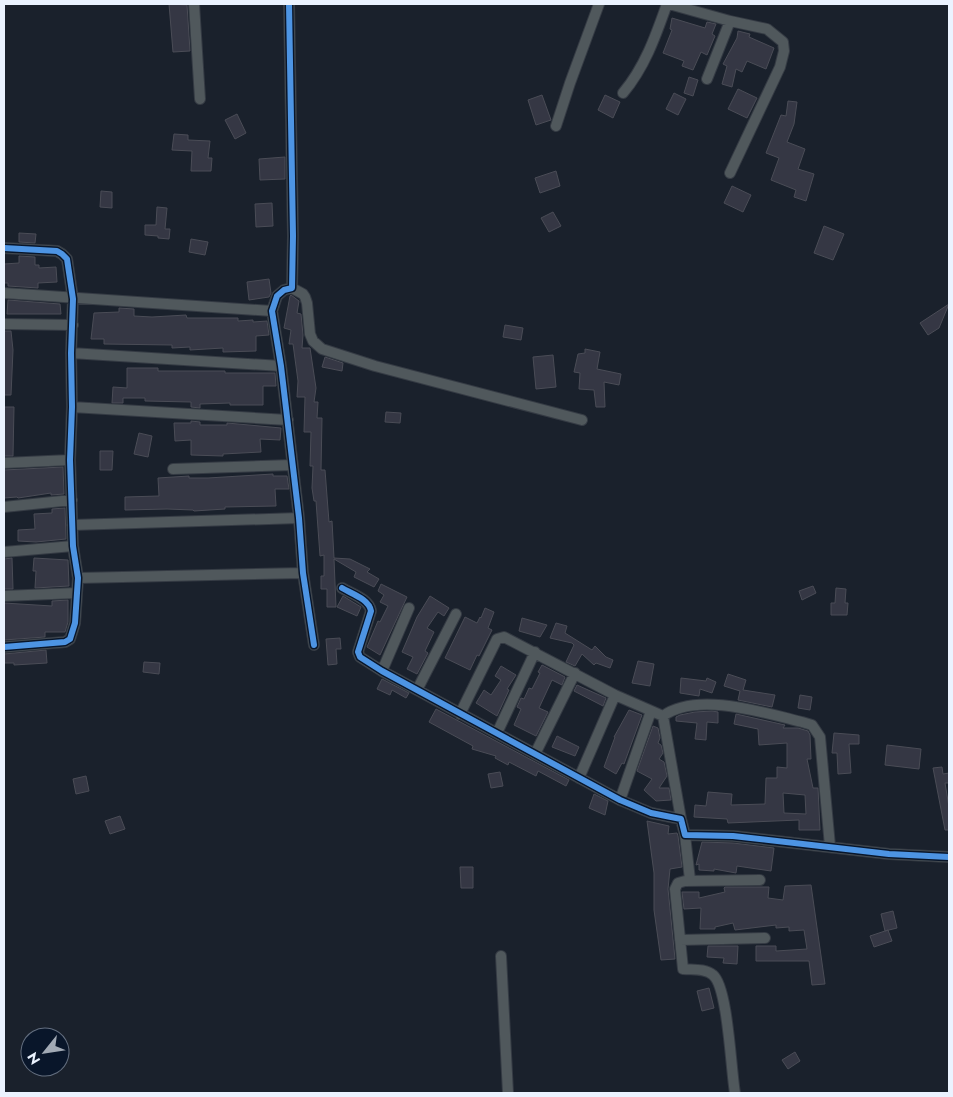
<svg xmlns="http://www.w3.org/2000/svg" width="953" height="1097" font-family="Jost,sans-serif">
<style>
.building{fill:#353744;stroke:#4a4c56;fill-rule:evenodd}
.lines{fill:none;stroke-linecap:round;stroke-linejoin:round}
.minor-casing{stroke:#353b44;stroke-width:12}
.minor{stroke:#50585c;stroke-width:10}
.cycleway-casing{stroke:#09162a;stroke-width:9}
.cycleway{stroke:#4d94e3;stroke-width:6}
</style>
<rect width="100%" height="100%" fill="#1a212c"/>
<!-- building -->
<path class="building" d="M169,4L187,5L190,51L173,52Z
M672,18L705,28L707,22L716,24L712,34L715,36L707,55L701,52L693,70L682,66L684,61L663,53L672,30L670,29Z
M738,31L750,34L749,37L774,48L766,69L747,61L742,72L736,69L732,87L722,84L727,66L723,64L737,38Z
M689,77L698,80L693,96L684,93Z
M738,89L757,98L747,118L728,109Z
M674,93L686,99L678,115L666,109Z
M542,95L551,120L536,125L528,100Z
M605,95L620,102L613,118L598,110Z
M788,101L797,102L794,124L787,142L805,149L798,169L814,174L806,201L794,197L796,190L771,180L779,158L766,153L781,115L786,116Z
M237,114L246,133L235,139L225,120Z
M174,134L188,135V140L210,141L208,158H212L211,171H191L192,151L172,150Z
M285,157V179L260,180L259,159Z
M556,171L560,186L540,193L535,178Z
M732,186L751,195L743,212L724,203Z
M101,191L112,192V208L100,207Z
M272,203L273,226L256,227L255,204Z
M157,207L167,208L165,229H170L169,239L158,238V236L145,235V225H156Z
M553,212L561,226L549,232L541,218Z
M824,226L844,234L833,260L814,253Z
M19,233L36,234L35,243L19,242Z
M191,239L208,242L205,255L189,252Z
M19,256L35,257V265H39V268L56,267L57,282L38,283V288L8,286V283H4V264L19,263Z
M269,279L271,293L269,297L249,300L247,282Z
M291,295L299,301L297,313L301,314L303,335L302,348H310L316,388L314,402H318L317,418H322L321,470H325L329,522L332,521L334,558L350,559L370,569L367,572L379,579L374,587L354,577L356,572L334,559L336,607H327V589H321V576H324V555L320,556L316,501H314L312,488L313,466H310L311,432H304L305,397H297L298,381L293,344H289L291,330L284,328L290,296Z
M8,300L60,304L61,314H7Z
M949,304L939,328L928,335L920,323Z
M119,308L134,309V316L152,317L186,315L187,318H238V321L253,320V322L267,321L269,335L256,336V351L223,352V348L190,350V347L172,348V345L104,344V339H91L94,313L119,312Z
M505,325L523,328L521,340L503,337Z
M4,331H11L13,350L11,395H4Z
M585,349L600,352L597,369L621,374L619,385L604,382L605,407H596L594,390L579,389L580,373L574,372L578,354L585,353Z
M553,355L556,387L536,389L533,357Z
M325,357L343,363L342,371L322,367Z
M127,368H158V371H225V373H275L276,386H263V405H230V403L200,404V408L191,407V402L145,401V398H123V403H112L113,387L127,388Z
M4,407H14L13,456H4Z
M386,412L401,413L400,423L385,422Z
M191,421L200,422V425H227V423L281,428L280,440L260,439L261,452L223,454V456L191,455V440L175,441L174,423H191Z
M139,433L152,436L148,457L134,454Z
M100,451H113L112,470H100Z
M63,467L64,494L51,495V493L18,498L17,497L4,498V470Z
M273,474V476H287L289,489H275L276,506L225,507V509L194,511L193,510L167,509L125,510V497L159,496L158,478L189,476V478H208Z
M65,508L66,539L36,542L18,541V530L35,529L34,514L52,513V509Z
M12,558L13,589H4V559Z
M34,558L68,560L69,586L35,588L36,571H33Z
M381,584L407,597L380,655L367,647L378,621L380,622L388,606L380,602L384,595L378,591Z
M813,586L816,593L802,600L799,591Z
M836,588L846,589L845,603H848L847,615H831V603H835Z
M343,596L361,607L357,616L337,607Z
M430,596L449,608L444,616L438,612L427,628L434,632L425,651L428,653L417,674L407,669L413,657L402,652L417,617Z
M68,600V622L65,632H45V637L4,640V603L52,606V601Z
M485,608L494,612L488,628L492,630L479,656L477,655L470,670L445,658L465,617L477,623L480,617L481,618Z
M522,618L547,625L540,637L519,631Z
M556,623L567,626L565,633L592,650L595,646L606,657L613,660L610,668L596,663L594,665L582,654L575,666L566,662L574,645L572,643L550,638Z
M340,638L341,649H336L337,664L328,665L326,639Z
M46,650L47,663L14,665V663H4V654Z
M638,661L654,664L650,686L632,683Z
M144,662L160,663L159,674L143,672Z
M542,665L565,677L562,685L552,680L539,708L548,712L536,736L514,725L521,709L517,707L521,698L524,699L529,688L532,689L540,673L538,672Z
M501,666L516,675L507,689L509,690L497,716L476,703L484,690L491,695L501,680L495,676Z
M728,674L746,680L743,690L775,695L772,707L738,700L740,691L724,686Z
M681,678L706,681L707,678L716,682L712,693L700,689L699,696L680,693Z
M382,679L409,693L406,698L392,690L390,695L377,689Z
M577,685L606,698L603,706L574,691Z
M800,695L812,697L810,710L798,708Z
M436,709L569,780L566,786L538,771L536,776L509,762L508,765L495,758L496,756L472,749L473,746L429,722Z
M629,710L642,715L624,764L622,763L616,774L604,767L615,737H614Z
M712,711L718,712V723L707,722L706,740L695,739L697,723L676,721V717L680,715L695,712Z
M736,714L785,725L783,728H798L808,731L810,735L811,759H807L813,788H818L820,830H799V820L728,823L727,819L694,817L695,805L706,806L708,792L732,794L731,805L765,804L766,778H777V767L787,768V743L759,745L758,729L734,724ZM783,793L805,795L806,814L784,813Z
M653,726L658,728L660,738L658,743L661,745L663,753L659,759L664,762L667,776L659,788H669L671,800L656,801L644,790L652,779L637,771Z
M834,733L859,735V744H849L851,773L838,774L837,753H832Z
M557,736L579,747L575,756L552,747Z
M887,745L921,749L919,769L885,765Z
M942,767L943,774L949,773V783H945L949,807V830H945L933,768Z
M500,772L503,786L491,788L488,774Z
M86,776L89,791L76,794L73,779Z
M594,794L608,801L605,815L589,808Z
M120,816L125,829L110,834L105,821Z
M647,821L669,826L668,834L677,833L678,836L682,867L670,869L668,889L675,959L661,960L654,910V873Z
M702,842L733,843L774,848L771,871L737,866L736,873L714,869V871L699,870V864L696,865Z
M460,867H473V888H461Z
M811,885L825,984L812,985L809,961H756V946H776V951L807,949L804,930L789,931V927L776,928V925L735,930L733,923L715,927V929H700L701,908L684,909L682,892H699V898L725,892L724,888L725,887H769L768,898L783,900L785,886Z
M893,911L897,928L885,931L881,914Z
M888,930L892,941L874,947L870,936Z
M708,946H738L737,964L723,963L724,958L707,957Z
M709,988L714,1008L702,1011L697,991Z
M795,1052L800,1061L788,1069L782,1060Z"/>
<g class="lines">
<!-- minor casing -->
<g class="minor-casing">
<path id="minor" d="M194,4L200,99
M289,4L293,236L292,288L284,290L277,296L272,311L281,366L299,518L303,573L314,645
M669,4L730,21L767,29L783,42L784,51L780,67L730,173
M707,79L730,21
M623,93C645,67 656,35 667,4
M556,126L570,83L599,4
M4,248L57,251L62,254L67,259L73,299L71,353L72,407L70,460L73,546L78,578L75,623L70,639L65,642L4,647
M292,288L303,294L305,297L307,303L310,334L313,341L322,349L375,366L582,420
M4,293L272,311
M4,324L73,325
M71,353L281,366
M72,407L288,420
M4,463L70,460
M173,469L292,465
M4,507L72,500
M72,525L299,518
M4,552L73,546
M78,578L303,573
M342,588C352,594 369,599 371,611L358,652L360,657L382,671L620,800L651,813L681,819L685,835L733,836L889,854L949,857
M4,596L76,593
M382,671L409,608
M417,690L456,614
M460,714L497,639L504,637L615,695L663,716C697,691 765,713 802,722L812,725L820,737L830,846
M663,716L681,819
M497,733L535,652
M535,754L575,673
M579,778L615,695
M620,800L651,711
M685,835L690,880
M680,940L765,938
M501,956L508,1093
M735,1093C731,1071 728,987 713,975C705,968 693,970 683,969L675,889L678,883L685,881L760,880"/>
</g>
<!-- minor -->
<use href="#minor" class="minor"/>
<!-- cycleway casing -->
<g class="cycleway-casing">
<path id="cycleway" d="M289,4L293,236L292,288L284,290L277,296L272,311L281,366L299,518L303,573L314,645
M4,248L57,251L62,254L67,259L73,299L71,353L72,407L70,460L73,546L78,578L75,623L70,639L65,642L4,647
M342,588C352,594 369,599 371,611L358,652L360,657L382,671L620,800L651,813L681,819L685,835L733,836L889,854L949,857"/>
</g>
<!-- cycleway -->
<use href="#cycleway" class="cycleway"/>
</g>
<!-- border -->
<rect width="953" height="1097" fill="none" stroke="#ebf3ff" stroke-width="10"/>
<!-- north arrow -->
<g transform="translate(45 1052) rotate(240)"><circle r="24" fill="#09162a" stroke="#636e7f"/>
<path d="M0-4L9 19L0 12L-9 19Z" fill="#a2aab5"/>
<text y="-8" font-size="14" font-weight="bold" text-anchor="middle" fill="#ebf3ff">N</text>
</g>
</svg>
